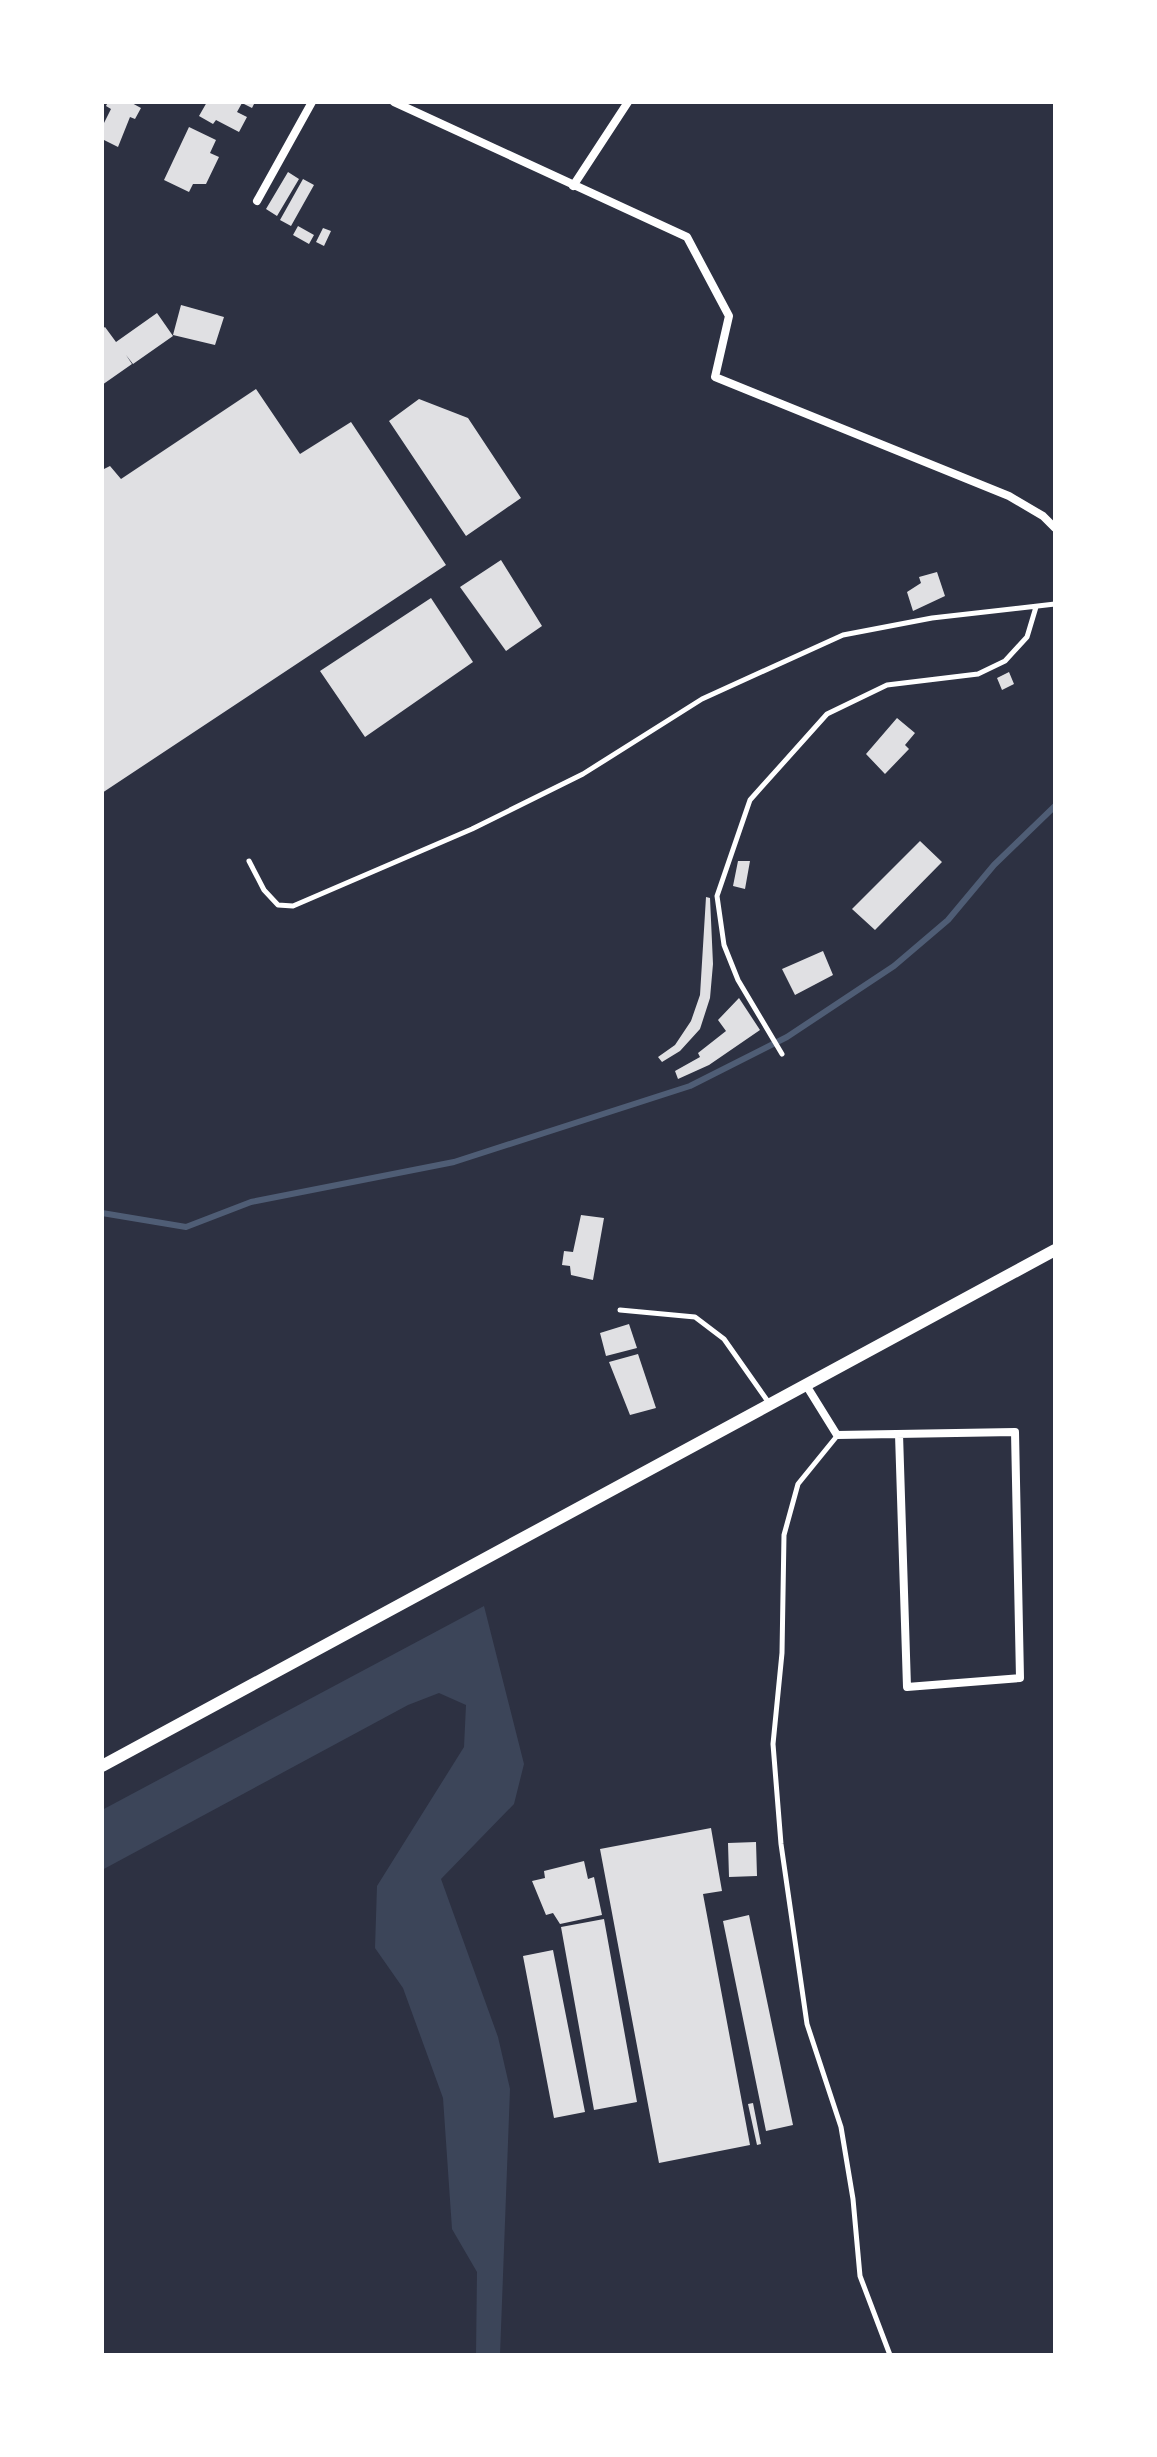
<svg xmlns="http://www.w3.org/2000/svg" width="1157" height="2457" font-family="Rubik,sans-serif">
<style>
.green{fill:#3c4559}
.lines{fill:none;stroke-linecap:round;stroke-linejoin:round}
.stream{stroke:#4f5d75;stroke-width:6}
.building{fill:#e0e0e3}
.service{stroke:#fff;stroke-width:5}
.minor{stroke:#fff;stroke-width:8}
.tertiary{stroke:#fff;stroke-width:12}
</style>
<rect width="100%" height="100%" fill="#2d3142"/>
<!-- green -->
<path class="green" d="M484,1606L524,1764L514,1804L441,1879L498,2037L510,2089L500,2355H476L477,2272L452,2229L443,2098L403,1988L375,1948L377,1886L464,1747L466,1705L439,1693L408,1705L102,1870V1810Z"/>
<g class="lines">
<!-- stream -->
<path class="stream" d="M102,1213L186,1227L251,1202L454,1162L690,1086L787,1037L894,966L948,920L994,865L1055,806"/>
</g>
<!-- building -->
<path class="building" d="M108,102H130L141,108L135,119L130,117L118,147L102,139V127L111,109L106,106Z
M207,102H255L252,108L242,103L237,112L247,117L239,132L216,120L213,124L199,116Z
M189,127L216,140L210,153L219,157L206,184H193L189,192L164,180Z
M288,172L299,179L277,216L266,209Z
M303,179L314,185L291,226L280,220Z
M298,226L314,235L309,244L293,235Z
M323,228L331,231L324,246L316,242Z
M181,305L224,317L215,345L173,335Z
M157,313L173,336L133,364L126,355L132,364L102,385V329L105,327L116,342Z
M256,389L300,454L351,422L446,565L102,793V470L110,466L121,479Z
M419,399L468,418L521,498L466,536L389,421Z
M501,560L542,626L506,651L460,587Z
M937,572L945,596L913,611L907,592L921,583L919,577Z
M431,598L473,662L365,737L320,671Z
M1009,672L1014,684L1002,690L997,678Z
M897,718L915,733L905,745L909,749L885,774L866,754Z
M920,841L942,862L875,930L852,909Z
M738,861H750L745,889L733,886Z
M706,897L710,898L713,964L710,998L700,1029L680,1051L662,1062L658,1057L675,1045L691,1021L700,995Z
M823,951L833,975L795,995L782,969Z
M739,998L760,1030L709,1065L678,1079L675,1071L700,1057L698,1053L726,1031L718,1020Z
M581,1215L604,1218L593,1280L571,1275L570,1266L562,1265L564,1251L573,1252Z
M629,1324L637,1348L606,1356L600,1333Z
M638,1354L656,1408L630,1415L609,1362Z
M711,1828L722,1891L703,1894L750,2145L659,2163L600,1849Z
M756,1842L757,1876L729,1877L728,1843Z
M584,1861L588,1879L594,1877L602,1915L560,1924L553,1913L546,1915L532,1881L545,1878L544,1871Z
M749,1915L793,2125L766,2131L723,1921Z
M604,1919L637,2102L594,2110L561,1927Z
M553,1950L585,2112L554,2118L523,1956Z
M753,2103L761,2144L757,2145L748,2104Z"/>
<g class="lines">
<!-- service -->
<path class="service" d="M249,861L264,890L278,905L293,906L472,829L583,774L702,699L843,635L932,618L1055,604
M782,1054L738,980L724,945L717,896L750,800L827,714L887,685L978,674L1005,661L1027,637L1036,607
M620,1310L695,1317L724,1339L769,1403
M837,1436L798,1484L784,1535L782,1653L773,1744L781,1844L807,2024L841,2127L853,2199L860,2276L890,2355"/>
<!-- minor -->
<path class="minor" d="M394,102L687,237L729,316L715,377L1009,496L1043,516L1055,528
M573,186L628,102
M257,201L312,102
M806,1385L837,1435L1015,1432L1020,1678L907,1687L899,1434"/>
<!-- tertiary -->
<path class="tertiary" d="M102,1766L1055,1250"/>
</g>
<!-- border -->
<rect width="1157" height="2457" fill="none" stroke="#ffffff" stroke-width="208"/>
</svg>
